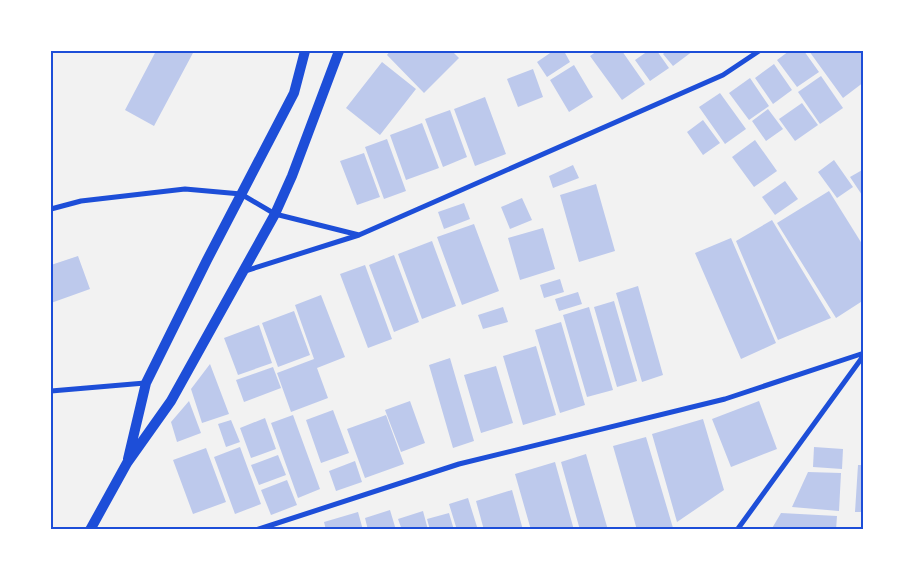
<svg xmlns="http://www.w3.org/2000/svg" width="915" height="581" font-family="'Public Sans',sans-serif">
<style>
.building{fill:#bdc9ec}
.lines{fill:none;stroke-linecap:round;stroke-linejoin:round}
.minor{stroke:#1d4ed8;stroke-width:5}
.secondary{stroke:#1d4ed8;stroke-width:10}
.neatline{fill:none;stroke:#1d4ed8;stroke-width:2}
</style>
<rect width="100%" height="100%" fill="#f2f2f2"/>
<!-- building -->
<path class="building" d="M156,51H194L154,126L125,110Z
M390,51H452L459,58L424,93L387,55Z
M553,51H564L570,62L547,77L537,62Z
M597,51H622L645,84L622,100L590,56Z
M648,51H657L669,68L650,81L635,60Z
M666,51H693L673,66L663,54Z
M789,51H804L819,72L797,87L777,60Z
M809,51H864V82L843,98Z
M382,62L416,89L380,135L346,108Z
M774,64L792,90L773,104L755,78Z
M574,65L593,97L569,112L550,80Z
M533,69L543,97L518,107L507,79Z
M821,76L843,108L820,124L798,92Z
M750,78L769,106L749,120L729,93Z
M720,93L746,129L725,144L699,107Z
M485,97L506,154L475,166L454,109Z
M802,103L818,125L795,141L779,119Z
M768,109L783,129L766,141L752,121Z
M450,110L467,157L443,167L425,119Z
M703,120L720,143L703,155L687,132Z
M422,123L439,168L406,180L390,135Z
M387,139L406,191L384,199L365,147Z
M755,140L777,171L754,187L732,157Z
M364,153L380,197L357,205L340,161Z
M834,160L853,187L837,198L818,172Z
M573,165L579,178L553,188L549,176Z
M864,169V198L850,177Z
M785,181L798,199L775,215L762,197Z
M596,184L615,251L579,262L560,195Z
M829,191L864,247V300L836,318L777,223Z
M522,198L532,220L510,229L501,207Z
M464,203L470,219L444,229L438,212Z
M772,220L831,318L778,340L736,241Z
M474,224L499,291L462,305L437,237Z
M543,228L555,269L520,280L508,238Z
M731,238L776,343L741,359L695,253Z
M432,241L456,306L422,319L398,254Z
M394,255L419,322L394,332L369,265Z
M78,256L90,289L51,303V265Z
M365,265L392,339L368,348L340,274Z
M560,279L564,292L544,298L540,285Z
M638,286L663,375L642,382L616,293Z
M578,292L582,304L559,311L555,299Z
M321,295L345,357L317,368L328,398L291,412L277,373L314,359L295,305Z
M614,301L637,381L617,387L594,307Z
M503,307L508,322L483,329L478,315Z
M589,307L613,390L587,397L563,315Z
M294,311L310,355L278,367L262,323Z
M561,322L585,405L560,413L535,330Z
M259,325L272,363L238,375L224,338Z
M536,346L556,415L523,425L503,356Z
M450,358L474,441L453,448L429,365Z
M210,364L229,414L202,423L191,389Z
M496,366L513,423L481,433L464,375Z
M273,367L281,388L244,402L236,380Z
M189,401L201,433L177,442L171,422Z
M410,401L425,443L401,452L385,410Z
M759,401L777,449L731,467L712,419Z
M333,410L349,453L321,463L306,420Z
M293,415L320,489L298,498L271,423Z
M386,415L404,464L365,478L347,429Z
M265,418L276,449L251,458L240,428Z
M703,419L724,490L677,522L652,434Z
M231,420L240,442L226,447L218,424Z
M646,437L673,528L665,530H637L613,446Z
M240,447L261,504L235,514L214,457Z
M814,447L843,449L842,469L813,467Z
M206,448L226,502L193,514L173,460Z
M586,454L608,530H580L561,462Z
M278,455L286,475L259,485L251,465Z
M355,461L362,482L336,491L329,471Z
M555,462L574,530H531L515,474Z
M858,465H864V512H855Z
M808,472L841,473L839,511L792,507Z
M287,480L297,505L271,515L261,490Z
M512,490L523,530H484L476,501Z
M468,498L478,530H457L449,504Z
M390,510L396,530H368L365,518Z
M423,511L428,530H402L398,519Z
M358,512L363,530H326L324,522Z
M449,513L454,530H430L427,519Z
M781,513L837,516L836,530H771Z"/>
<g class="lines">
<!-- minor -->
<path class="minor" d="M51,209L81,201L185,189L241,194L275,214L359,235
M245,271L359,235L723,75L759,51
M51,391L145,383
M51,529L53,530
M256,530L459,464L725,399L864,353
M737,530L864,355"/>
<!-- secondary -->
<path class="secondary" d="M128,459L146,383L207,260L294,93L305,51
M90,530L127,463L171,401L275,214L292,176L339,51"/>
</g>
<!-- border -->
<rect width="915" height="581" fill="none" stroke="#ffffff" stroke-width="105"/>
<rect x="52" y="52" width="810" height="476" class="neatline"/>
</svg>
